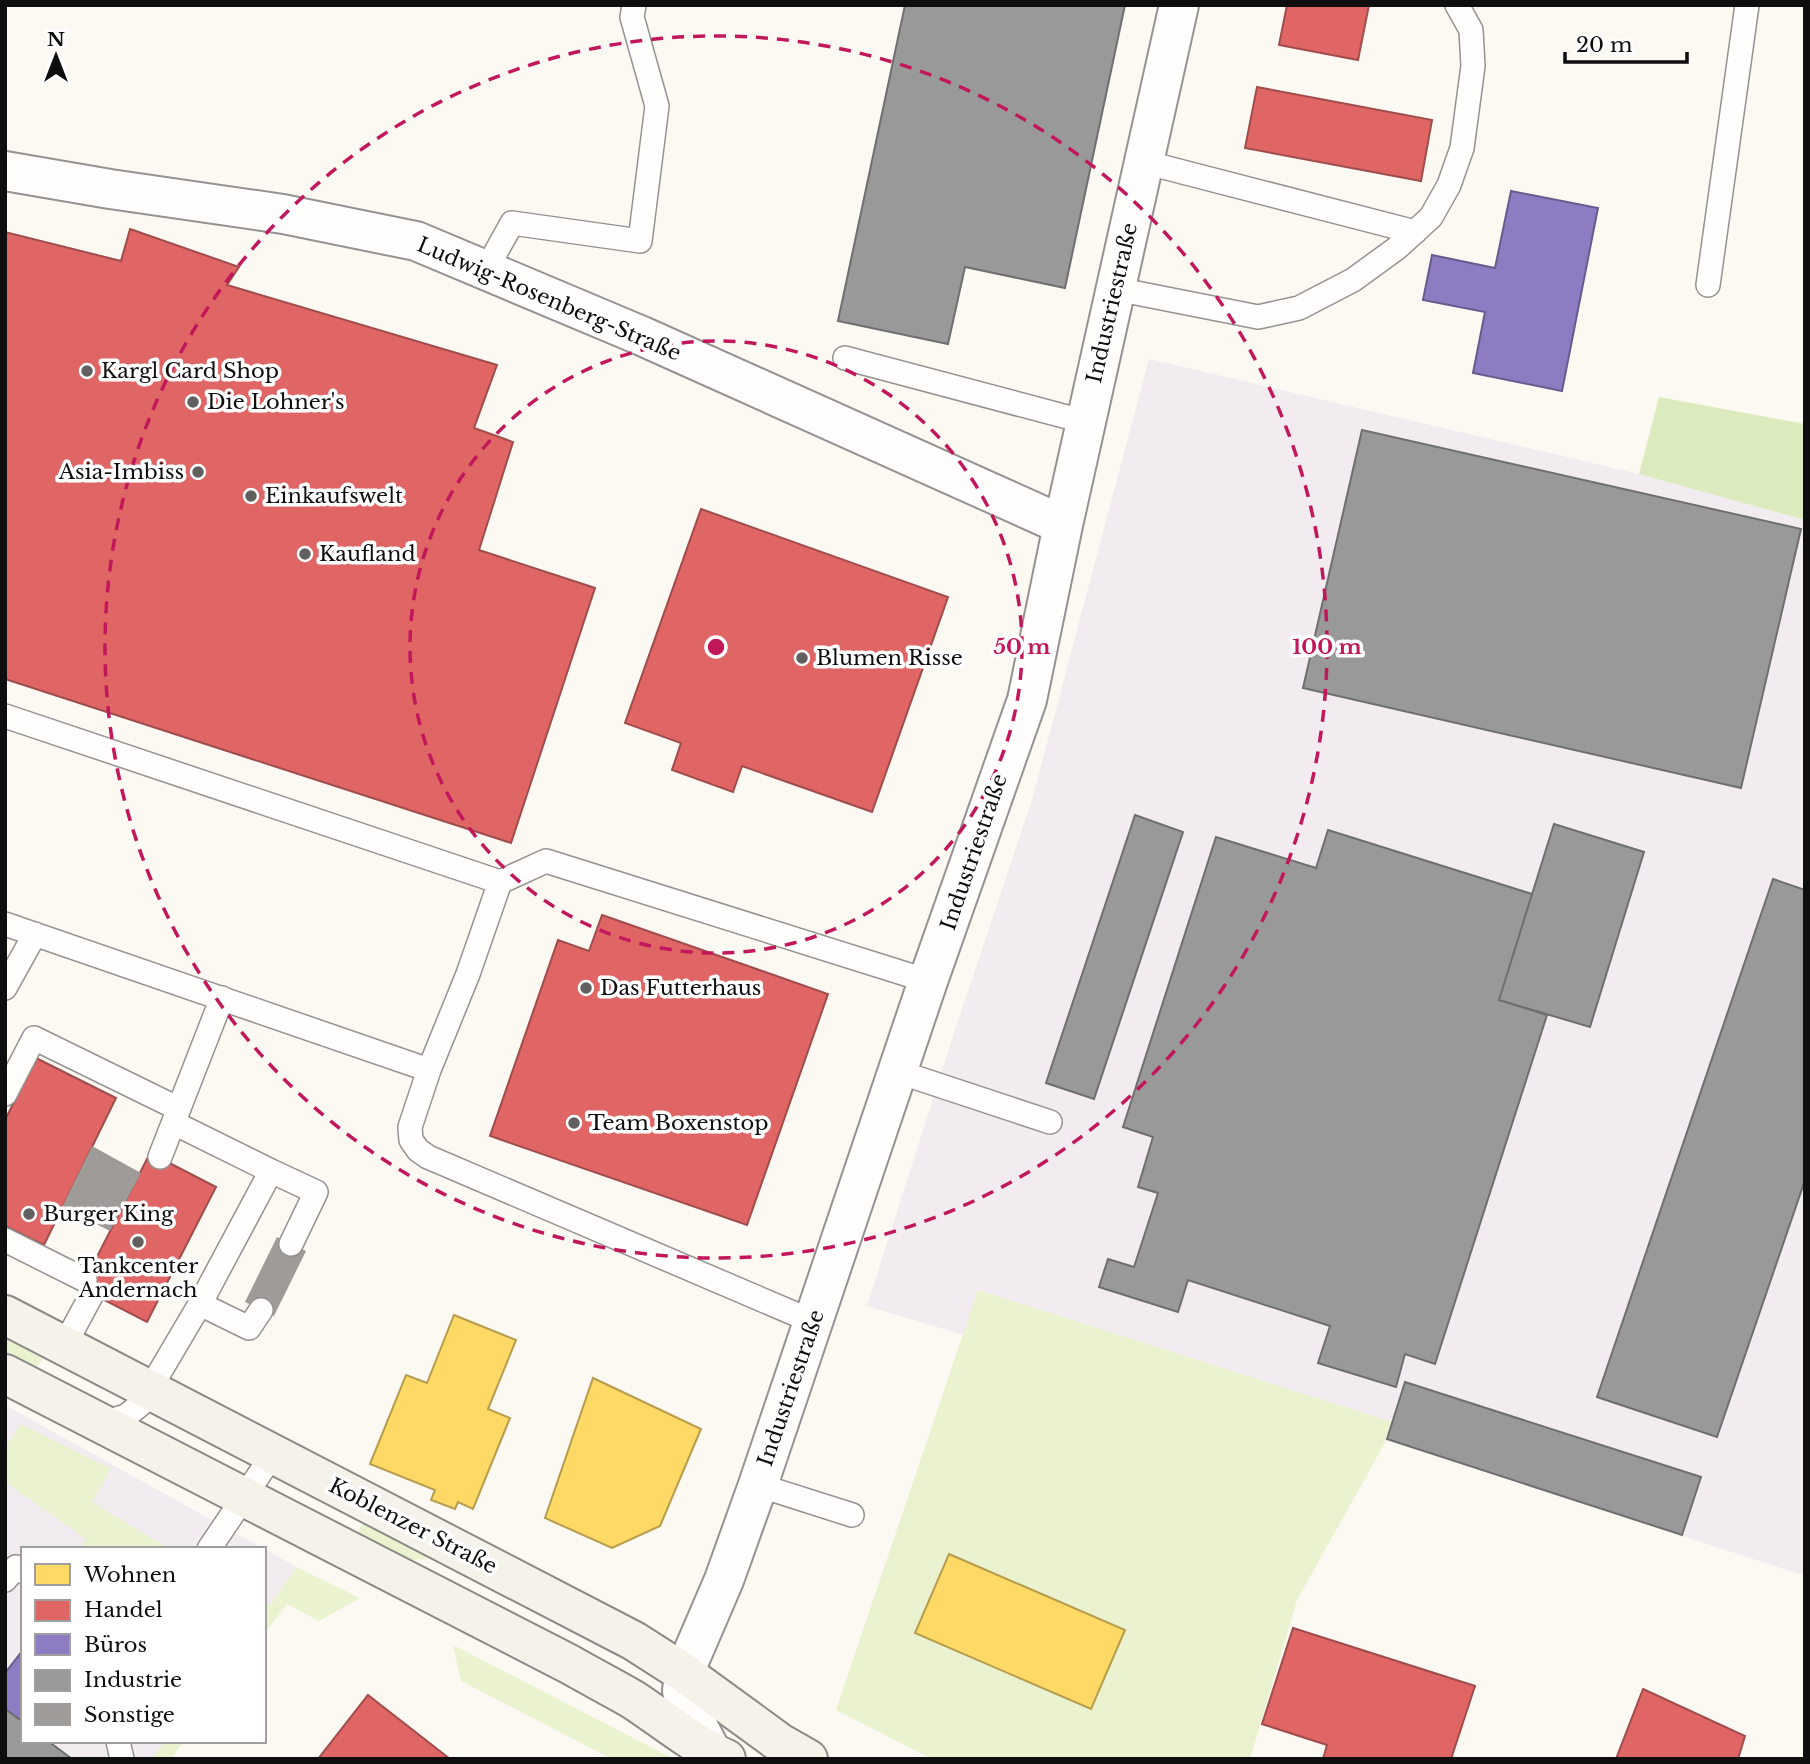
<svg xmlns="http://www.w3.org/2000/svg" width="1810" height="1764" font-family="'Libre Baskerville',serif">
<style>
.industrial{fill:#f2ebef}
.green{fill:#eaf2d0}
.forest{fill:#dcebbd}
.homes{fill:#ffd966;stroke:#b79c4c;stroke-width:2}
.shops{fill:#e06666;stroke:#a14c4c;stroke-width:2}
.offices{fill:#8e7cc3;stroke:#685b8d;stroke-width:2}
.industry{fill:#999;stroke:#6f6f6f;stroke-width:2}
.building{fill:#9f9b98}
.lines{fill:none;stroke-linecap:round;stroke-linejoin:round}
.lane-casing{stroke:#959391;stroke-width:26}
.street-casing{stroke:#959391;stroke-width:42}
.secondary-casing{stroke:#8c8a87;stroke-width:42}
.lane{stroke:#fffefd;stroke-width:23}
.street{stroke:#fffefd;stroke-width:38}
.secondary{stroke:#f5f2ea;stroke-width:38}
.ring{fill:none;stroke:#c2185b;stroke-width:3.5;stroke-dasharray:12 9}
.poi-dot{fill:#61605e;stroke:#fff;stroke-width:2.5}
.labels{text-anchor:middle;stroke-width:7;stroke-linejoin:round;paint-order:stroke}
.street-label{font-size:21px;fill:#0e0e0e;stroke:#fff}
.poi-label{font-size:21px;fill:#0e0e0e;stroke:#fff;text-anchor:start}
.centre{fill:#c2185b;stroke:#fff;stroke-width:3.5}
.ring-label{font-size:21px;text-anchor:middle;font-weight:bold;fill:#c2185b;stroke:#fff;stroke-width:7;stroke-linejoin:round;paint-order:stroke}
</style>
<rect width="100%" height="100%" fill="#fcf8f2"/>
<!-- industrial -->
<path class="industrial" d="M1149,359L1639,474L1805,520V1576L1387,1439L1392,1422L978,1290L964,1335L867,1306L956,1027L1032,800Z
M5,1405L264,1549H23V1741H167L153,1759H5Z
M264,1549L296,1567L264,1613Z"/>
<!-- green -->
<path class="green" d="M978,1290L1392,1422L1387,1439L1297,1600L1250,1759H932L836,1710Z
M5,1338L43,1358L32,1375L5,1361Z
M21,1424L111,1469L92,1502L169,1549H80L86,1539L5,1482V1448Z
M365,1520L437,1557L407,1561L356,1535Z
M296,1567L360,1598L319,1621L287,1604L264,1634V1601L271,1604Z
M453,1645L674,1759H612L461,1681Z
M165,1741H184L171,1759H152Z"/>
<!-- forest -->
<path class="forest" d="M1659,397L1805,424V520L1639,474Z"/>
<!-- homes -->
<path class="homes" d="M454,1315L516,1340L488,1409L510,1418L473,1509L458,1502L455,1509L431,1500L435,1490L370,1464L406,1375L427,1383Z
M593,1378L701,1429L660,1526L612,1548L545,1518Z
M949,1554L1125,1630L1091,1709L915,1633Z"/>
<!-- shops -->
<path class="shops" d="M1287,5H1369L1358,60L1279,45Z
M1257,87L1432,120L1421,181L1245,148Z
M130,229L239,267L227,285L497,365L474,428L513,442L479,550L595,588L511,843L5,679V232L121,261Z
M701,509L948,597L872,812L742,766L733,792L672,770L681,743L625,723Z
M602,915L828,994L747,1225L490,1136L558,940L589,951Z
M36,1058L116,1098L44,1245L5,1226V1120Z
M150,1153L216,1187L147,1322L81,1288Z
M1293,1628L1475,1686L1451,1759H1323L1327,1745L1262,1724Z
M1643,1689L1745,1736L1738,1759H1616Z
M368,1695L450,1759H318Z"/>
<!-- offices -->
<path class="offices" d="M1511,191L1598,208L1562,391L1473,373L1485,312L1423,300L1432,255L1495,268Z
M23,1650V1722L5,1709V1673Z"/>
<!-- industry -->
<path class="industry" d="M905,5H1125L1065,288L965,267L948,344L838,321Z
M1362,430L1801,529L1741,788L1303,688Z
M1135,815L1183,832L1094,1099L1046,1083Z
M1554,824L1644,852L1590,1027L1499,1000Z
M1328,830L1532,894L1499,1000L1547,1015L1435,1364L1405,1354L1396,1387L1318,1363L1330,1326L1188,1280L1178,1312L1099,1287L1108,1259L1134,1267L1158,1193L1138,1187L1153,1137L1123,1127L1216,837L1316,868Z
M1773,879L1805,890V1180L1717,1437L1597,1397Z
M1405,1382L1701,1477L1682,1535L1387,1439Z
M5,1709L23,1722V1741H48L72,1759H5Z"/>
<!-- building -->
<path class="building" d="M92,1146L141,1173L110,1231L62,1207Z
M277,1237L306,1251L274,1316L245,1302Z"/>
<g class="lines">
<!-- lane casing -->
<g class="lane-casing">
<path id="lane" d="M1144,162L1415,232
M486,270L512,223L640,241L657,106L632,17L634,5
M1708,285L1747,5
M1116,289L1258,317L1299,308L1353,280L1397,248L1431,217L1449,185L1462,148L1473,66L1471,30L1457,5
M845,358L1086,422
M5,716L500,882L546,861L928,981
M500,882L468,974L429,1070L410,1127L411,1140L418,1150L428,1157L814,1322
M5,924L429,1070
M5,988L35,934
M899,1072L1050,1122
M5,1094L34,1038L179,1109
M160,1157L222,998
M271,1171L316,1192L291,1244
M5,1240L85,1280
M200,1304L249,1328L261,1310
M64,1346L92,1294
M100,1424L126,1416L141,1404L200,1304L271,1171L174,1123
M758,1485L852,1515
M209,1549L273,1454
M5,1580L16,1567L23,1572
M118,1741L122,1759"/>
</g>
<!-- street casing -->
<g class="street-casing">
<path id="street" d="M5,171L110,189L283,214L416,241L642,336L1063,525
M712,1753L687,1705L682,1691L684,1673L724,1580L758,1485L928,981L1027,700L1063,525L1179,5"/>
</g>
<!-- secondary casing -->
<g class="secondary-casing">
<path id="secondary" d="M5,1315L634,1641L684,1673L780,1743L808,1759
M5,1374L569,1664C590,1676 611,1687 632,1699C663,1719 692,1744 726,1759"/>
</g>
<!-- lane -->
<use href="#lane" class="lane"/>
<!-- street -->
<use href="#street" class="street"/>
<!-- secondary -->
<use href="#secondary" class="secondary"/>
</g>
<!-- distance rings -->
<g class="ring">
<circle cx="716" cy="647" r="306"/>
<circle cx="716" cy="647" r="611"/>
</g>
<!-- markers -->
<g class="poi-dot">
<circle cx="87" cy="371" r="7"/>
<circle cx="193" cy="402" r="7"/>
<circle cx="198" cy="472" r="7"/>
<circle cx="251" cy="496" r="7"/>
<circle cx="305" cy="554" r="7"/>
<circle cx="802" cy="658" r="7"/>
<circle cx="586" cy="988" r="7"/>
<circle cx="574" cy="1123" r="7"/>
<circle cx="29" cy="1214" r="7"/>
<circle cx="138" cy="1242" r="7"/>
</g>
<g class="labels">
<!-- street labels -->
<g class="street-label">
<text transform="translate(549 299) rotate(23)" y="7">Ludwig-Rosenberg-Straße</text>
<text transform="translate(1112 303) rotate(-77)" y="7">Industriestraße</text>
<text transform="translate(974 852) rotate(-71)" y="7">Industriestraße</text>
<text transform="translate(791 1388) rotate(-71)" y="7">Industriestraße</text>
<text transform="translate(413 1526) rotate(27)" y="7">Koblenzer Straße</text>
</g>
<!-- poi labels -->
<g class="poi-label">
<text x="101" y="378">Kargl Card Shop</text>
<text x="207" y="409">Die Lohner's</text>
<text x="184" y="479" text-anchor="end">Asia-Imbiss</text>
<text x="265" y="503">Einkaufswelt</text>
<text x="319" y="561">Kaufland</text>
<text x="816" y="665">Blumen Risse</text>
<text x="600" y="995">Das Futterhaus</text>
<text x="588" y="1130">Team Boxenstop</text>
<text x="43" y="1221">Burger King</text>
<text x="138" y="1273" text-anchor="middle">Tankcenter<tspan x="138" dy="24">Andernach</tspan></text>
</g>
</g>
<circle cx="716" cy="647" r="10" class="centre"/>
<g class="ring-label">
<text x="1022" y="654">50 m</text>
<text x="1327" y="654">100 m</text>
</g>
<!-- border -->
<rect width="1810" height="1764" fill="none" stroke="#0e0e0e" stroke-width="14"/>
<!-- legend -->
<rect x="21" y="1547" width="245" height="196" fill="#ffffff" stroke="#9f9f9f" stroke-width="2"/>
<rect x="35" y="1564" width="35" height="21" fill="#ffd966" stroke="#9f9f9f" stroke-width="2"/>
<text x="84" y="1582" font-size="21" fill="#0e0e0e">Wohnen</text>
<rect x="35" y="1600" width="35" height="21" fill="#e06666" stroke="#9f9f9f" stroke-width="2"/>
<text x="84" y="1617" font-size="21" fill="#0e0e0e">Handel</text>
<rect x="35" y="1634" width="35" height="21" fill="#8e7cc3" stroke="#9f9f9f" stroke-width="2"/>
<text x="84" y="1652" font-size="21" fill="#0e0e0e">Büros</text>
<rect x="35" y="1670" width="35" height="21" fill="#999999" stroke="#9f9f9f" stroke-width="2"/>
<text x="84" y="1687" font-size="21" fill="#0e0e0e">Industrie</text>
<rect x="35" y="1704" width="35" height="21" fill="#9f9b98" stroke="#9f9f9f" stroke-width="2"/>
<text x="84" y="1722" font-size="21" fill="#0e0e0e">Sonstige</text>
<!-- north arrow -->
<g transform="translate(56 56)" stroke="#ffffff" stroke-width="5" paint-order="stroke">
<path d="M0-5L12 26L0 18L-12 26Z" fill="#0e0e0e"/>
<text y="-10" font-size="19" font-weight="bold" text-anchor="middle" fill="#0e0e0e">N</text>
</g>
<!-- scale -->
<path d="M1565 52v10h122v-10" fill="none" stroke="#0e0e0e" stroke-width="3.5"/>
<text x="1576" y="52" font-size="21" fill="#0e0e0e" stroke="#ffffff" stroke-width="5" paint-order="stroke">20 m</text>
</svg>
